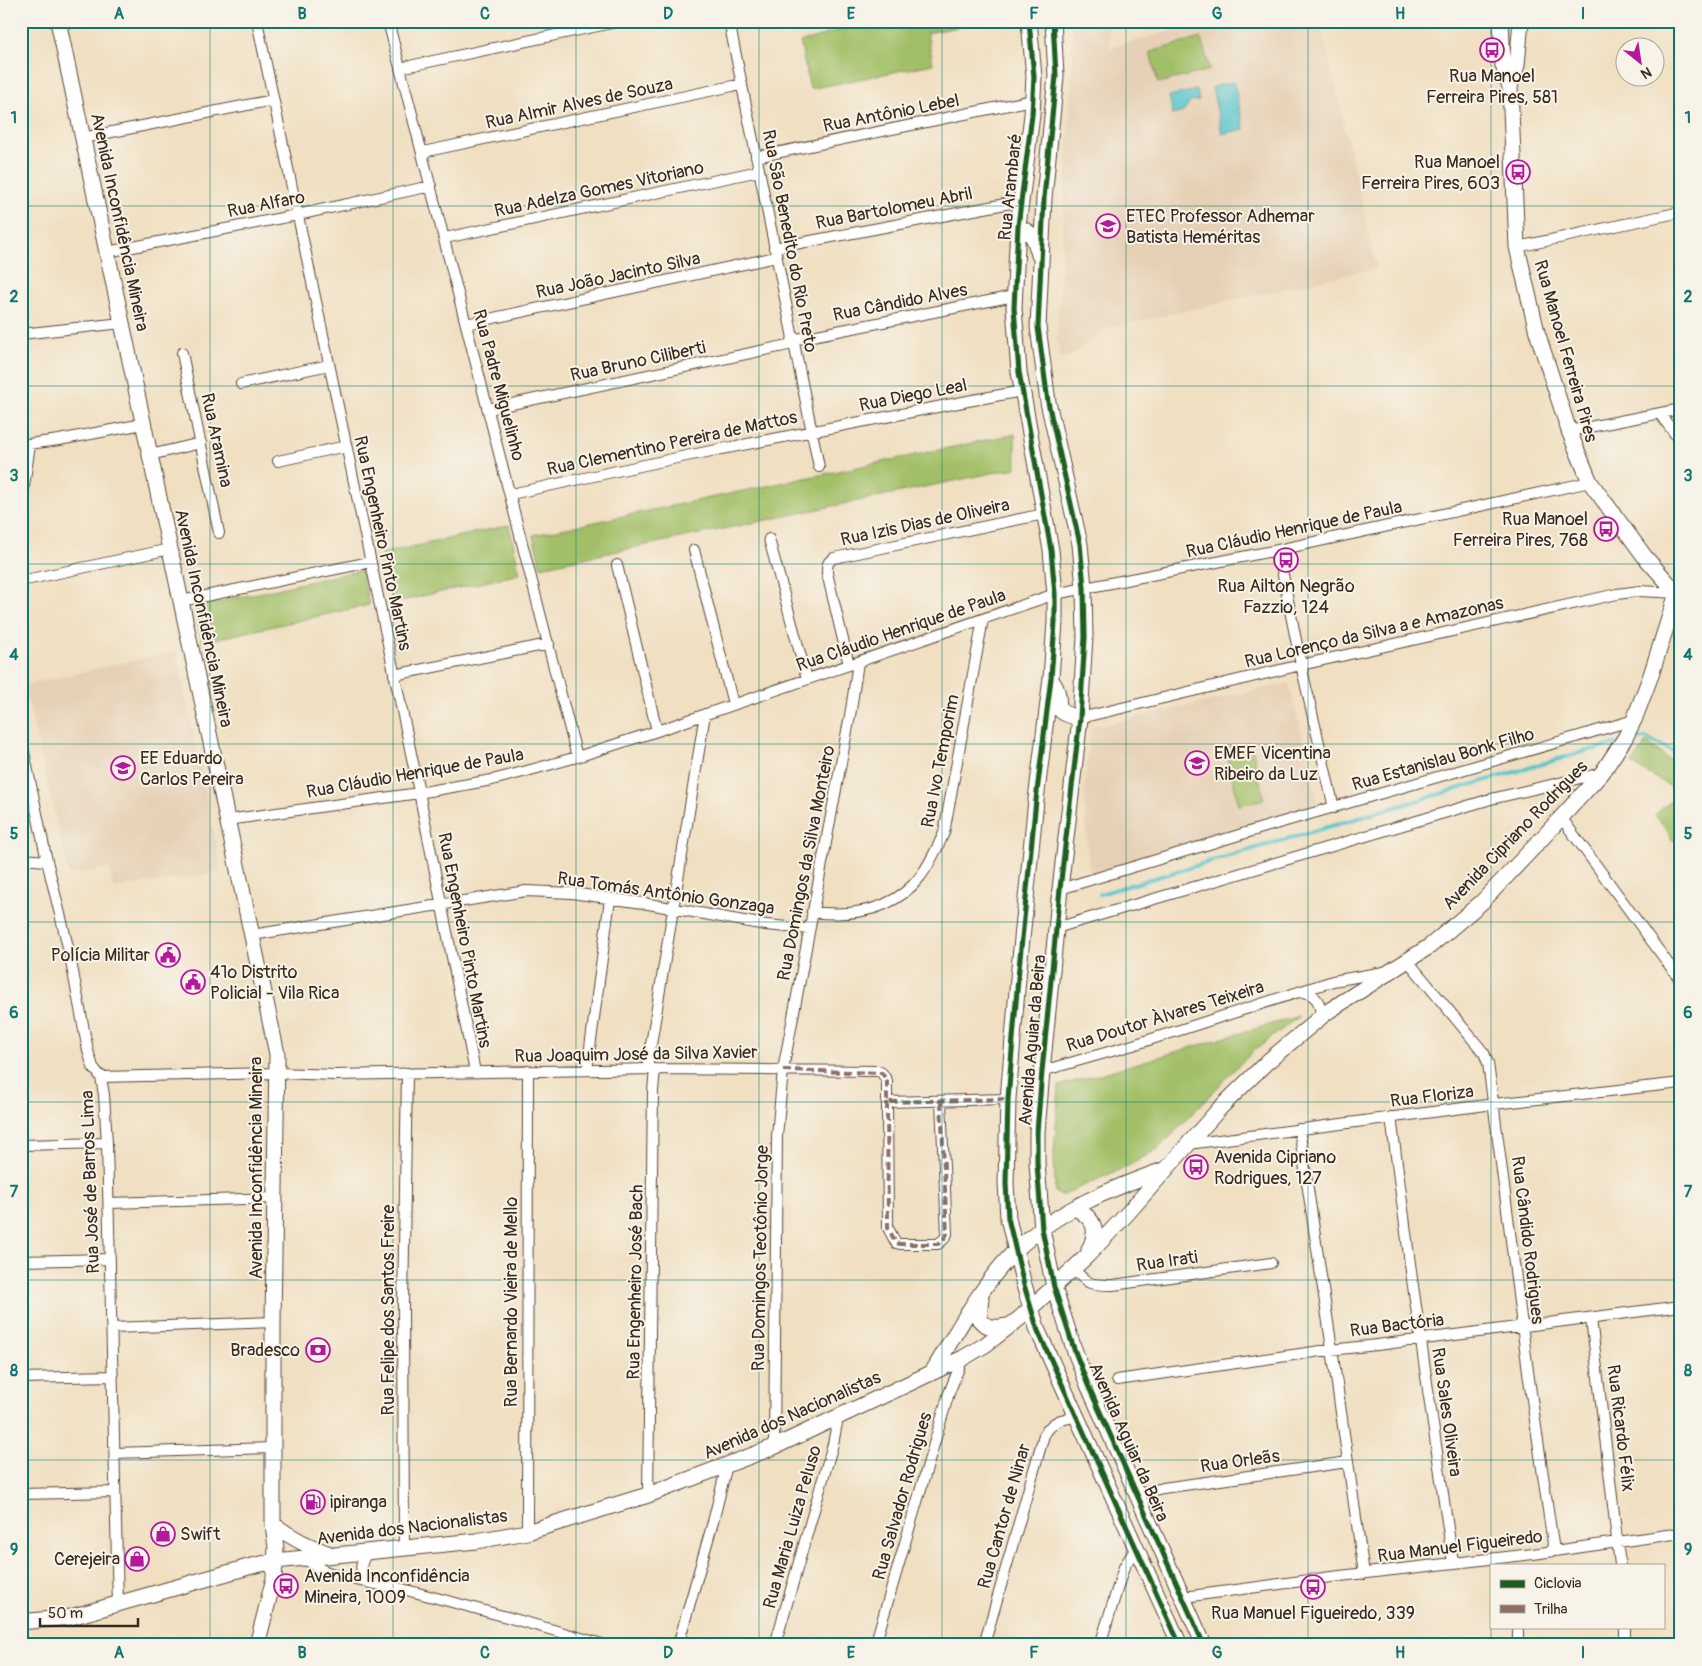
<svg xmlns="http://www.w3.org/2000/svg" width="1702" height="1666" font-family="Pangolin,sans-serif">
<style>
.built{fill:#e6d0b5}
.green{fill:#a1bf66;stroke:#6e7442}
.water{fill:#57c5cb;stroke:#497874}
.lines{fill:none;stroke-linecap:round;stroke-linejoin:round}
.stream{stroke:#57c5cb;stroke-width:4}
.street-casing{stroke:#564536;stroke-width:12}
.secondary-casing{stroke:#564536;stroke-width:17}
.street{stroke:#fff;stroke-width:10}
.secondary{stroke:#fff;stroke-width:15}
.quiet{stroke:#8d6e63;stroke-width:4;stroke-dasharray:8 4;stroke-linecap:butt}
.cycleway-casing{stroke:#f7f3e8;stroke-width:8}
.cycleway{stroke:#1b5e20;stroke-width:5}
.grid{fill:none;stroke:#0f766e;stroke-width:1;stroke-opacity:0.55}
.labels{text-anchor:middle;stroke-width:4;stroke-linejoin:round;paint-order:stroke}
.poi-label{font-size:18px;fill:#3b2a1e;stroke:#f7f3e8;text-anchor:start}
.street-label{font-size:18px;fill:#3b2a1e;stroke:#f7f3e8}
.neatline{fill:none;stroke:#0f766e;stroke-width:2}
.grid-label{font-size:16px;text-anchor:middle;font-weight:bold;fill:#0f766e}
</style>
<rect width="100%" height="100%" fill="#f7f3e8"/>
<filter id="ink" filterUnits="userSpaceOnUse"><feTurbulence type="fractalNoise" baseFrequency=".02" numOctaves="2"/><feDisplacementMap in="SourceGraphic" scale="10" xChannelSelector="R" yChannelSelector="G"/><feConvolveMatrix kernelMatrix="1 2 1 2 8 2 1 2 1" color-interpolation-filters="sRGB"/></filter>
<filter id="wash" filterUnits="userSpaceOnUse"><feTurbulence type="fractalNoise" baseFrequency=".0096" numOctaves="4" result="noise"/><feDisplacementMap in="SourceGraphic" scale="20" xChannelSelector="R" yChannelSelector="G"/><feGaussianBlur stdDeviation="1.12" result="paint"/><feColorMatrix in="noise" values="0 0 0 0 0 0 0 0 0 0 0 0 0 0 0 0 0 1.4 0 .05"/><feComposite in="paint" operator="in"/></filter>
<g filter="url(#wash)">
<rect width="100%" height="100%" fill="#f0dfc1"/>
<!-- built -->
<path class="built" d="M1072,21H1108L1110,48L1207,21H1320L1377,268L1109,328L1069,357L1060,358L1057,339L1073,58Z
M176,651L222,872L113,888L110,868L69,875L24,685Z
M1289,683L1318,803L1097,872H1089L1084,792L1090,734L1091,728L1094,727Z"/>
<!-- green -->
<path class="green" d="M871,21H956L958,27L927,33L933,64L810,89L800,42Z
M1201,38L1210,70L1158,83L1150,52Z
M1015,434L1016,468L541,567L533,535Z
M509,525L520,574L392,603L381,554Z
M361,570L369,605L202,642L196,607Z
M1251,742L1264,799L1239,805L1225,748Z
M1647,742L1667,758L1681,766V847L1675,839L1673,841L1665,827L1655,815L1680,792L1632,764Z
M1299,1016L1254,1051L1240,1064L1159,1148L1132,1164L1063,1195H1059L1055,1192L1054,1153L1059,1086Z"/>
<!-- water -->
<path class="water" d="M1234,82L1244,129L1222,134L1212,87Z
M1197,90L1199,101L1190,102L1183,112L1173,115L1169,96Z"/>
<g class="lines">
<!-- stream -->
<path class="stream" d="M1627,742L1645,738L1681,755
M1100,894L1586,751L1616,744"/>
</g>
</g>
<g filter="url(#ink)">
<g class="lines">
<!-- street casing -->
<g class="street-casing">
<path id="street" d="M257,21L416,777L475,1072
M388,21L577,757
M729,21L819,467
M1677,21L1681,33
M59,25L77,21
M400,68L621,21
M82,138L273,100
M423,152L742,84
M756,157L1033,100
M445,238L759,171
M1517,247L1681,212
M774,248L1021,201
M107,252L297,215L431,186
M466,324L776,257
M21,334L122,323
M792,340L1014,296
M182,353L219,533
M241,384L329,365
M489,409L793,344
M1660,414L1681,442
M1569,431L1681,409
M21,445L59,440L143,424
M150,455L201,443
M278,461L346,446
M511,494L686,456L973,400L1022,391
M21,507L30,444
M769,539L807,679
M694,550L733,704
M1278,550L1301,665L1334,808
M617,565L657,731
M21,581L170,549
M181,601L370,562
M849,665L827,573C827,565 827,562 834,558L1044,514
M394,675L549,644
M1080,718L1301,665L1617,594L1640,591L1677,593
M21,738L47,861L69,951L88,1051L93,1067L101,1077L104,1095L107,1143L118,1605
M1560,816L1681,981
M227,820L412,794L492,780L527,771L577,757L657,731L1055,594L1278,550L1590,482
M21,859L47,861
M1060,889L1272,825L1634,720
M812,912C853,917 893,911 920,877C930,864 937,848 944,833L983,619
M1056,928L1491,799L1602,773
M252,935L526,891L572,893L643,903L766,925L809,929
M1408,961L1484,1053L1488,1063L1529,1379L1554,1551
M1299,992C1316,992 1323,1004 1319,1019
M647,1069L705,714
M587,1070L610,899
M1042,1071L1133,1045L1333,981L1384,972
M101,1077L277,1073L335,1075L655,1069L878,1071L882,1073L887,1081V1102L1008,1099
M887,1102L888,1228L896,1243L900,1244H938L944,1239L947,1234L941,1102
M1391,1117L1412,1279L1453,1563
M1299,1129L1332,1349L1364,1574
M1188,1144L1494,1104L1681,1083
M21,1145L107,1143
M109,1203L276,1198
M21,1261L110,1259
M1073,1269C1089,1285 1090,1285 1113,1285L1271,1263
M1591,1318L1620,1565
M112,1328L273,1322
M21,1378L113,1376
M1117,1380L1321,1351L1377,1345L1681,1306
M774,1447L777,1136L783,1070L851,710L858,662
M115,1453L273,1448
M21,1494L115,1492
M1137,1494L1163,1488L1348,1462
M648,1495L653,1091L655,1069
M527,1532L528,1071
M404,1547L403,1305L407,1073
M369,1551C359,1563 358,1571 370,1582
M305,1558C324,1579 378,1583 406,1590C473,1607 539,1626 606,1645
M1184,1597L1331,1577L1533,1554L1681,1533
M1625,1627V1645
M678,1645L713,1522L727,1465
M775,1645L833,1444L838,1418
M875,1645L949,1393L963,1358
M984,1645L1044,1435C1052,1421 1061,1419 1076,1417
M1100,1645L1124,1567L1136,1548
M1518,1645V1631"/>
</g>
<!-- secondary casing -->
<g class="secondary-casing">
<path id="secondary" d="M58,21L277,1054L273,1322V1524L276,1548L274,1578L257,1645
M1029,21L1034,77L1032,115L1018,226L1014,308L1019,372L1051,550L1055,594V622L1051,678L1036,800L1018,978L1008,1099L1006,1183L1008,1218L1024,1285L1038,1331L1180,1645
M1053,21L1056,76L1044,198L1038,327L1048,402L1080,544L1084,588L1085,637L1080,718L1060,889L1042,1071L1037,1132V1163L1042,1229L1054,1287L1074,1349L1088,1385L1204,1645
M1501,21L1503,65L1510,87L1517,247L1537,332L1569,431L1590,482L1645,557L1677,593
M1510,87L1517,65L1521,21
M1018,229C1032,228 1036,243 1039,255
M1054,684C1066,704 1046,711 1080,718
M1075,1208C1095,1219 1099,1229 1089,1250
M981,1298L979,1319C988,1330 998,1328 1011,1325
M933,1371C958,1330 981,1285 1015,1251C1057,1210 1112,1188 1166,1169
M273,1524C290,1537 309,1547 330,1554
M21,1622L71,1617L252,1566L275,1561L476,1541L527,1532L648,1495L774,1447L963,1358L985,1345L1020,1318L1087,1256L1126,1215L1220,1108L1267,1062L1327,1012L1430,946L1482,902L1535,846L1602,773L1625,738L1634,720L1651,675L1677,593"/>
</g>
<!-- street -->
<use href="#street" class="street"/>
<!-- secondary -->
<use href="#secondary" class="secondary"/>
<!-- quiet -->
<path class="quiet" d="M783,1070L882,1073L887,1081V1102L1008,1099
M887,1102L888,1228L896,1243L900,1244H938L944,1239L947,1234L941,1102"/>
<!-- cycleway casing -->
<g class="cycleway-casing">
<path id="cycleway" d="M1029,21L1034,77L1032,115L1018,226L1014,308L1019,372L1051,550L1055,594V622L1051,678L1036,800L1018,978L1008,1099L1006,1183L1008,1218L1024,1285L1038,1331L1180,1645
M1053,21L1056,76L1044,198L1038,327L1048,402L1080,544L1084,588L1085,637L1080,718L1060,889L1042,1071L1037,1132V1163L1042,1229L1054,1287L1074,1349L1088,1385L1204,1645"/>
</g>
<!-- cycleway -->
<use href="#cycleway" class="cycleway"/>
</g>
</g>
<!-- grid -->
<path class="grid" d="M210,21V1645M393,21V1645M576,21V1645M759,21V1645M942,21V1645M1126,21V1645M1308,21V1645M1491,21V1565M21,206H1681M21,386H1681M21,564H1681M21,744H1681M21,922H1681M21,1102H1681M21,1280H1681M21,1460H1681M1491,1627V1645"/>
<!-- icons -->
<defs>
<g id="bus-ring" transform="scale(1.25)"><circle r="9.5" fill="#f7f3e8" stroke="#b5179e" stroke-width="1.5"/><path d="M-5-6H5V4H4V6H2V4H-2V6H-4V4H-5ZM-3.5-4V0h7V-4ZM-3.5 1.2v1.5H-2V1.2ZM2 1.2v1.5H3.5V1.2Z" fill="#b5179e"/></g>
<g id="university-ring" transform="scale(1.25)"><circle r="9.5" fill="#f7f3e8" stroke="#b5179e" stroke-width="1.5"/><path d="M0-5L7-2L0 1L-7-2ZM-4 1L0 2.5L4 1V4Q0 6-4 4Z" fill="#b5179e"/></g>
<g id="school-ring" transform="scale(1.25)"><circle r="9.5" fill="#f7f3e8" stroke="#b5179e" stroke-width="1.5"/><path d="M0-5L7-2L0 1L-7-2ZM-4 1L0 2.5L4 1V4Q0 6-4 4Z" fill="#b5179e"/></g>
<g id="civic-ring" transform="scale(1.25)"><circle r="9.5" fill="#f7f3e8" stroke="#b5179e" stroke-width="1.5"/><path d="M-.6-6.5H3V-4.5H.6V-3L4-1V1h2V6H-6V1h2V-1L-.6-3ZM-1.2 2.5V6h2.4V2.5Z" fill="#b5179e"/></g>
<g id="bank-ring" transform="scale(1.25)"><circle r="9.5" fill="#f7f3e8" stroke="#b5179e" stroke-width="1.5"/><path d="M-6-4H6V4H-6ZM0-2.3a2.3 2.3 0 1 0 0 4.6a2.3 2.3 0 1 0 0-4.6Z" fill="#b5179e"/></g>
<g id="fuel-ring" transform="scale(1.25)"><circle r="9.5" fill="#f7f3e8" stroke="#b5179e" stroke-width="1.5"/><path d="M-5.5-6h7V0h2V4h1.3V-2.5L3-4.5l.8-.8L6-3V5H2.5V1h-1V6h-7ZM-4.2-4.7v3.2H.2V-4.7Z" fill="#b5179e"/></g>
<g id="shop-ring" transform="scale(1.25)"><circle r="9.5" fill="#f7f3e8" stroke="#b5179e" stroke-width="1.5"/><path d="M-5-2.5h2.3a2.7 3.5 0 0 1 5.4 0H5L5.5 6h-11ZM-1.5-2.5h3a1.5 2.3 0 0 0-3 0Z" fill="#b5179e"/></g>
</defs>
<g fill-rule="evenodd">
<use href="#bus-ring" x="1492" y="50"/>
<use href="#bus-ring" x="1518" y="172"/>
<use href="#university-ring" x="1108" y="226"/>
<use href="#bus-ring" x="1606" y="529"/>
<use href="#bus-ring" x="1286" y="560"/>
<use href="#school-ring" x="1197" y="763"/>
<use href="#school-ring" x="123" y="768"/>
<use href="#civic-ring" x="168" y="955"/>
<use href="#civic-ring" x="193" y="982"/>
<use href="#bus-ring" x="1196" y="1167"/>
<use href="#bank-ring" x="318" y="1350"/>
<use href="#fuel-ring" x="313" y="1502"/>
<use href="#shop-ring" x="163" y="1534"/>
<use href="#shop-ring" x="137" y="1559"/>
<use href="#bus-ring" x="286" y="1586"/>
<use href="#bus-ring" x="1313" y="1587"/>
</g>
<g class="labels">
<!-- poi labels -->
<g class="poi-label">
<text x="1492" y="82" text-anchor="middle">Rua Manoel<tspan x="1492" dy="21">Ferreira Pires, 581</tspan></text>
<text x="1500" y="168" text-anchor="end">Rua Manoel<tspan x="1500" dy="21">Ferreira Pires, 603</tspan></text>
<text x="1126" y="222">ETEC Professor Adhemar<tspan x="1126" dy="21">Batista Heméritas</tspan></text>
<text x="1588" y="525" text-anchor="end">Rua Manoel<tspan x="1588" dy="21">Ferreira Pires, 768</tspan></text>
<text x="1286" y="592" text-anchor="middle">Rua Ailton Negrão<tspan x="1286" dy="21">Fazzio, 124</tspan></text>
<text x="1214" y="759">EMEF Vicentina<tspan x="1214" dy="21">Ribeiro da Luz</tspan></text>
<text x="140" y="764">EE Eduardo<tspan x="140" dy="21">Carlos Pereira</tspan></text>
<text x="150" y="961" text-anchor="end">Polícia Militar</text>
<text x="210" y="978">41º Distrito<tspan x="210" dy="21">Policial - Vila Rica</tspan></text>
<text x="1214" y="1163">Avenida Cipriano<tspan x="1214" dy="21">Rodrigues, 127</tspan></text>
<text x="300" y="1356" text-anchor="end">Bradesco</text>
<text x="330" y="1508">ipiranga</text>
<text x="180" y="1540">Swift</text>
<text x="120" y="1565" text-anchor="end">Cerejeira</text>
<text x="304" y="1582">Avenida Inconfidência<tspan x="304" dy="21">Mineira, 1009</tspan></text>
<text x="1313" y="1619" text-anchor="middle">Rua Manuel Figueiredo, 339</text>
</g>
<!-- street labels -->
<g class="street-label">
<text transform="translate(579 103) rotate(-12)" y="6">Rua Almir Alves de Souza</text>
<text transform="translate(891 113) rotate(-11)" y="6">Rua Antônio Lebel</text>
<text transform="translate(1010 187) rotate(-84)" y="6">Rua Arambaré</text>
<text transform="translate(599 189) rotate(-12)" y="6">Rua Adelza Gomes Vitoriano</text>
<text transform="translate(266 204) rotate(-11)" y="6">Rua Alfaro</text>
<text transform="translate(894 208) rotate(-11)" y="6">Rua Bartolomeu Abril</text>
<text transform="translate(120 222) rotate(78)" y="6">Avenida Inconfidência Mineira</text>
<text transform="translate(790 241) rotate(79)" y="6">Rua São Benedito do Rio Preto</text>
<text transform="translate(618 275) rotate(-12)" y="6">Rua João Jacinto Silva</text>
<text transform="translate(900 302) rotate(-11)" y="6">Rua Cândido Alves</text>
<text transform="translate(1566 351) rotate(74)" y="6">Rua Manoel Ferreira Pires</text>
<text transform="translate(638 361) rotate(-12)" y="6">Rua Bruno Ciliberti</text>
<text transform="translate(499 385) rotate(75)" y="6">Rua Padre Miguelinho</text>
<text transform="translate(913 395) rotate(-11)" y="6">Rua Diego Leal</text>
<text transform="translate(217 440) rotate(78)" y="6">Rua Aramina</text>
<text transform="translate(672 443) rotate(-12)" y="6">Rua Clementino Pereira de Mattos</text>
<text transform="translate(925 522) rotate(-12)" y="6">Rua Izis Dias de Oliveira</text>
<text transform="translate(1294 529) rotate(-12)" y="6">Rua Cláudio Henrique de Paula</text>
<text transform="translate(383 543) rotate(78)" y="6">Rua Engenheiro Pinto Martins</text>
<text transform="translate(204 618) rotate(78)" y="6">Avenida Inconfidência Mineira</text>
<text transform="translate(901 630) rotate(-19)" y="6">Rua Cláudio Henrique de Paula</text>
<text transform="translate(1374 632) rotate(-13)" y="6">Rua Lorenço da Silva a e Amazonas</text>
<text transform="translate(1443 759) rotate(-16)" y="6">Rua Estanislau Bonk Filho</text>
<text transform="translate(940 761) rotate(-79)" y="6">Rua Ivo Temporim</text>
<text transform="translate(415 773) rotate(-10)" y="6">Rua Cláudio Henrique de Paula</text>
<text transform="translate(1515 835) rotate(-46)" y="6">Avenida Cipriano Rodrigues</text>
<text transform="translate(806 863) rotate(-79)" y="6">Rua Domingos da Silva Monteiro</text>
<text transform="translate(666 893) rotate(8)" y="6">Rua Tomás Antônio Gonzaga</text>
<text transform="translate(465 940) rotate(79)" y="6">Rua Engenheiro Pinto Martins</text>
<text transform="translate(1165 1016) rotate(-17)" y="6">Rua Doutor Àlvares Teixeira</text>
<text transform="translate(1032 1040) rotate(-85)" y="6">Avenida Aguiar da Beira</text>
<text transform="translate(636 1054) rotate(-1)" y="6">Rua Joaquim José da Silva Xavier</text>
<text transform="translate(1432 1096) rotate(-7)" y="6">Rua Floriza</text>
<text transform="translate(256 1168) rotate(-90)" y="6">Avenida Inconfidência Mineira</text>
<text transform="translate(90 1182) rotate(-92)" y="6">Rua José de Barros Lima</text>
<text transform="translate(1528 1240) rotate(83)" y="6">Rua Cândido Rodrigues</text>
<text transform="translate(760 1258) rotate(-89)" y="6">Rua Domingos Teotônio Jorge</text>
<text transform="translate(1167 1261) rotate(-8)" y="6">Rua Irati</text>
<text transform="translate(635 1282) rotate(-89)" y="6">Rua Engenheiro José Bach</text>
<text transform="translate(511 1302) rotate(-90)" y="6">Rua Bernardo Vieira de Mello</text>
<text transform="translate(388 1310) rotate(-90)" y="6">Rua Felipe dos Santos Freire</text>
<text transform="translate(1397 1325) rotate(-7)" y="6">Rua Bactória</text>
<text transform="translate(1447 1412) rotate(82)" y="6">Rua Sales Oliveira</text>
<text transform="translate(792 1415) rotate(-24)" y="6">Avenida dos Nacionalistas</text>
<text transform="translate(1621 1428) rotate(83)" y="6">Rua Ricardo Félix</text>
<text transform="translate(1129 1442) rotate(66)" y="6">Avenida Aguiar da Beira</text>
<text transform="translate(1240 1461) rotate(-8)" y="6">Rua Orleãs</text>
<text transform="translate(902 1496) rotate(-74)" y="6">Rua Salvador Rodrigues</text>
<text transform="translate(1004 1516) rotate(-74)" y="6">Rua Cantor de Ninar</text>
<text transform="translate(412 1527) rotate(-7)" y="6">Avenida dos Nacionalistas</text>
<text transform="translate(792 1527) rotate(-74)" y="6">Rua Maria Luiza Peluso</text>
<text transform="translate(1460 1546) rotate(-7)" y="6">Rua Manuel Figueiredo</text>
</g>
</g>
<!-- margin -->
<rect width="1702" height="1666" fill="none" stroke="#f7f3e8" stroke-width="55"/>
<!-- legend -->
<rect x="1490" y="1564" width="175" height="65" fill="#f7f3e8" stroke="#aca397"/>
<rect x="1500" y="1580" width="25" height="8" fill="#1b5e20" stroke="#aca397"/>
<text x="1534" y="1588" font-size="15" fill="#3b2a1e">Ciclovia</text>
<rect x="1500" y="1605" width="25" height="8" fill="#8d6e63" stroke="#aca397"/>
<text x="1534" y="1614" font-size="15" fill="#3b2a1e">Trilha</text>
<!-- north arrow -->
<g transform="translate(1640 62) rotate(150)"><circle r="24" fill="#f7f3e8" stroke="#aca397"/>
<path d="M0-4L9 19L0 12L-9 19Z" fill="#b5179e"/>
<text y="-8" font-size="14" font-weight="bold" text-anchor="middle" fill="#3b2a1e">N</text>
</g>
<!-- scale -->
<path d="M40 1618v8h98v-8" fill="none" stroke="#3b2a1e" stroke-width="2.5"/>
<text x="48" y="1618" font-size="15" fill="#3b2a1e" stroke="#f7f3e8" stroke-width="4" paint-order="stroke">50 m</text>
<rect x="28" y="28" width="1646" height="1610" class="neatline"/>
<g class="grid-label">
<text x="119" y="19">A</text>
<text x="302" y="19">B</text>
<text x="485" y="19">C</text>
<text x="668" y="19">D</text>
<text x="851" y="19">E</text>
<text x="1034" y="19">F</text>
<text x="1217" y="19">G</text>
<text x="1400" y="19">H</text>
<text x="1583" y="19">I</text>
<text x="14" y="123">1</text>
<text x="1688" y="123">1</text>
<text x="14" y="302">2</text>
<text x="1688" y="302">2</text>
<text x="14" y="481">3</text>
<text x="1688" y="481">3</text>
<text x="14" y="660">4</text>
<text x="1688" y="660">4</text>
<text x="14" y="839">5</text>
<text x="1688" y="839">5</text>
<text x="14" y="1018">6</text>
<text x="1688" y="1018">6</text>
<text x="14" y="1197">7</text>
<text x="1688" y="1197">7</text>
<text x="14" y="1376">8</text>
<text x="1688" y="1376">8</text>
<text x="14" y="1555">9</text>
<text x="1688" y="1555">9</text>
<text x="119" y="1658">A</text>
<text x="302" y="1658">B</text>
<text x="485" y="1658">C</text>
<text x="668" y="1658">D</text>
<text x="851" y="1658">E</text>
<text x="1034" y="1658">F</text>
<text x="1217" y="1658">G</text>
<text x="1400" y="1658">H</text>
<text x="1583" y="1658">I</text>
</g>
</svg>
